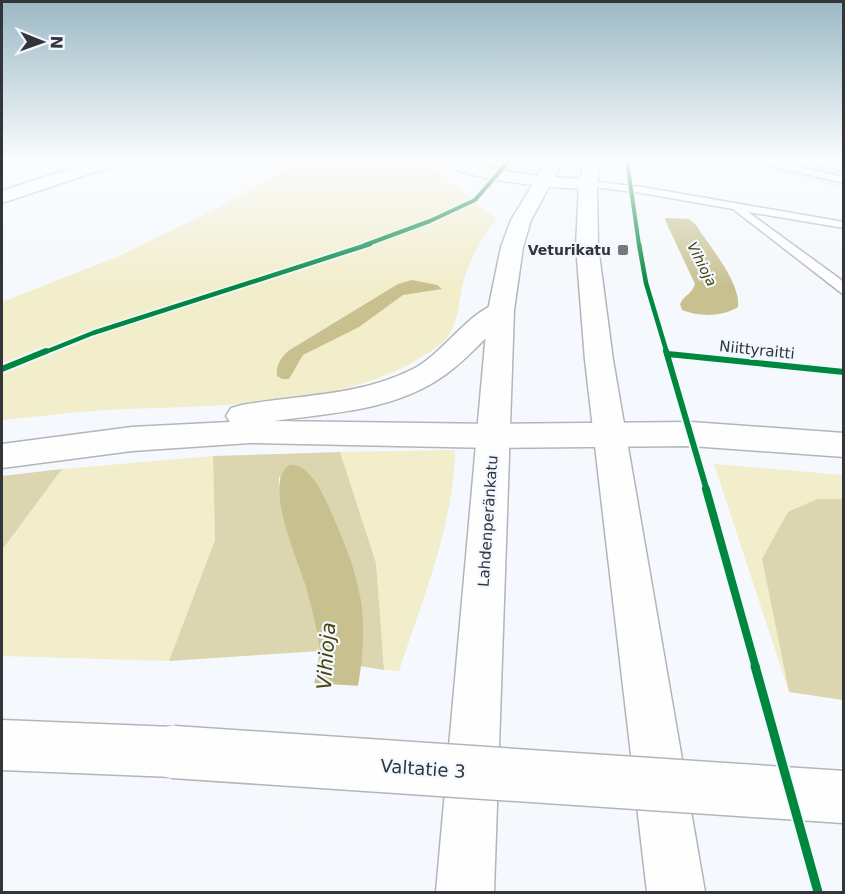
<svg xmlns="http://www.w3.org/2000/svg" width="845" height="894" font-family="'DejaVu Sans',sans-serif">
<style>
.built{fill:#e5ecf5}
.green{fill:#f2edcb}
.forest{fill:#dbd5b0}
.water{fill:#c8c08f}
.pier{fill:#f5f8fc}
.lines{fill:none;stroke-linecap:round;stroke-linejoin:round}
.service-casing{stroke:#b2b5b9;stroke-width:3}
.minor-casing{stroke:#b2b5b9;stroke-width:3}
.tertiary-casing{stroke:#b2b5b9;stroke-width:3}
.primary-casing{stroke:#b2b5b9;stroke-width:3}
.motorway-casing{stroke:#b2b5b9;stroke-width:3}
.service{fill:#fefeff;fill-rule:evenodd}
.minor{fill:#fefeff;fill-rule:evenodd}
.tertiary{fill:#fefeff;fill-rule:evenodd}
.primary{fill:#fefeff;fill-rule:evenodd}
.motorway{fill:#fefeff;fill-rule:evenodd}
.rail{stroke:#c1c2c3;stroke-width:2;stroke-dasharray:4.5 4.5;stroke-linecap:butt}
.motorway-bridge-casing{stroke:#b2b5b9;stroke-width:55;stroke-linecap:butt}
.motorway-bridge{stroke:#fefeff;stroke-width:52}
.cycleway-far4-casing{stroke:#f2f8ff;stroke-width:6}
.cycleway-far3-casing{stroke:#f2f8ff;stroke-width:8}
.cycleway-far2-casing{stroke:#f2f8ff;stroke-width:10}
.cycleway-far1-casing{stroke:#f2f8ff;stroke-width:11}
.cycleway-casing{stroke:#f2f8ff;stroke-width:13}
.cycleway-far4{stroke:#00873e;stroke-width:4}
.cycleway-far3{stroke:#00873e;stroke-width:4.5}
.cycleway-far2{stroke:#00873e;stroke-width:6}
.cycleway-far1{stroke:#00873e;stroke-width:8}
.cycleway{stroke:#00873e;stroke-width:9}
.poi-dot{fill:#76797e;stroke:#f2f8ff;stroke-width:2}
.labels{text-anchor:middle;stroke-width:4.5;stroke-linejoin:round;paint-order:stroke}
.far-poi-label{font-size:14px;font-weight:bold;fill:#32353a;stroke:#f2f8ff;text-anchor:end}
.far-water-label{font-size:14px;font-style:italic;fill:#4a4105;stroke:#f2f8ff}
.street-label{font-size:15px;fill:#32353a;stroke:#f2f8ff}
.near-street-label{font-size:18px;fill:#32353a;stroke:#f2f8ff}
.near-water-label{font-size:20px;font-style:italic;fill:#4a4105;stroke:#f2f8ff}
</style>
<rect width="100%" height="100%" fill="#f5f8fc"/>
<!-- built -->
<path class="built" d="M739,161H843V188Z"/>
<!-- green -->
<path class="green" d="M300,161H409L434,169L496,219C481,239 469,259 463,283C458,303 459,322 446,339C440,346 428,353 420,358C336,410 202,405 105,410C71,412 36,417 2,420V302L119,256L219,207Z
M455,450C454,525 422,600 399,671L384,670L376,563L340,452Z
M213,456L215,540L169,661L2,656V550L62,469Z
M714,464L843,475V499H817L762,559L789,692Z"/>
<!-- forest -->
<path class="forest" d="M340,452L376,563L384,670L360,666L363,623L359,592L279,476C277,514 293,548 305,583C312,606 317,628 320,651L169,661L215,540L213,456Z
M62,469L2,550V476Z
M817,499H843V700L789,692L762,559L788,512Z"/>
<!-- water -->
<path class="water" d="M666,218L689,219L696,225C709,246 741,282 738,307C722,317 699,317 682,310L680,304C683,296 693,293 695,284L665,220Z
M412,280L437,285L442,289L403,295L359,327L303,355L289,379H282L277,376C276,365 280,359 288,351L398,284Z
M290,465C308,463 322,491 328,505C340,533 353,561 359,591C371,645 355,701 344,754C335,800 325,846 316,892H278L320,651C317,629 312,609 306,587C299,563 261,481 290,465Z"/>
<!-- pier -->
<path class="pier" d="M312,683L361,686L319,892H275L290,822Z"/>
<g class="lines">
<!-- service casing -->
<g class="service-casing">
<path id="service" d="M753,161H770L844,177V183Z
M588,181L642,187L844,222V228L748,212L840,279L844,283V295L733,209L642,193L585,186V182Z"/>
</g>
<!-- minor casing -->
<g class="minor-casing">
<path id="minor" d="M93,161H118L116,165L2,203V191Z"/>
</g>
<!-- tertiary casing -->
<g class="tertiary-casing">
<path id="tertiary" d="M443,161C471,161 490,168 517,173C541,177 564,178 588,179L594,180L597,184L594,188L588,189C562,189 456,180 443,161Z"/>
</g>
<!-- primary casing -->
<g class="primary-casing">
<path id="primary" d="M547,161H563L531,220L523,247L514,310L494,892H436L488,310L501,247L511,220Z
M584,161H600L597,184L598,246L613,360L705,892H647L585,360L576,246L579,184Z"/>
</g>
<!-- motorway casing -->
<g class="motorway-casing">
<path id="motorway" d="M501,302L510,305L514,310L510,315C487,335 466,361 442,377C393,411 330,413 274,421L494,424L691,422L844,433V457L691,446L494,448L250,443L132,451L2,468V444L132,427L230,422L226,416L231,408L242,405C299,395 360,396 413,369C444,353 468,311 501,302Z
M2,720L173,727L191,734L198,752L191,770L173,777L2,770Z"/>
</g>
<!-- service -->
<use href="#service" class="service"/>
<!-- minor -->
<use href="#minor" class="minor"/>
<!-- tertiary -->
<use href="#tertiary" class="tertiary"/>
<!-- primary -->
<use href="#primary" class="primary"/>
<!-- motorway -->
<use href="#motorway" class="motorway"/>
<!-- rail -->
<path class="rail" d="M792,161L844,171"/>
<!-- motorway-bridge casing -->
<g class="motorway-bridge-casing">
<path id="motorway-bridge" d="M173,752L844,797"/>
</g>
<!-- motorway-bridge -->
<use href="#motorway-bridge" class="motorway-bridge"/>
<!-- cycleway-far4 casing -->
<g class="cycleway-far4-casing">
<path id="cycleway-far4" d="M627,161L639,245
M365,245L430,221L475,200L509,161"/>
</g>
<!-- cycleway-far3 casing -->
<g class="cycleway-far3-casing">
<path id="cycleway-far3" d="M639,244L646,283L667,353
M43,353L93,333L370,244"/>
</g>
<!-- cycleway-far2 casing -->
<g class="cycleway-far2-casing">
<path id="cycleway-far2" d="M666,351L707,491
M668,354L844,372
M2,369L46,351"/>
</g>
<!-- cycleway-far1 casing -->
<g class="cycleway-far1-casing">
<path id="cycleway-far1" d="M706,489L756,668"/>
</g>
<!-- cycleway casing -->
<g class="cycleway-casing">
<path id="cycleway" d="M755,666L818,892"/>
</g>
<!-- cycleway-far4 -->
<use href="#cycleway-far4" class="cycleway-far4"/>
<!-- cycleway-far3 -->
<use href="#cycleway-far3" class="cycleway-far3"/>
<!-- cycleway-far2 -->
<use href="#cycleway-far2" class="cycleway-far2"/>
<!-- cycleway-far1 -->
<use href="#cycleway-far1" class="cycleway-far1"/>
<!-- cycleway -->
<use href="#cycleway" class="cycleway"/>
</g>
<!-- sky -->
<linearGradient id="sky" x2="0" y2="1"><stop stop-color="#9bb9c4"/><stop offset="0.56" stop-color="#fafcfe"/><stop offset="1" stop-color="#fafcfe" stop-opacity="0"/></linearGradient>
<rect width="845" height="286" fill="url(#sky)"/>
<!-- markers -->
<rect class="poi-dot" x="617" y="244" width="12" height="12" rx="3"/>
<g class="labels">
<!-- far-poi labels -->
<g class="far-poi-label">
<text x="611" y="255">Veturikatu</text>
</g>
<!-- far-water labels -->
<g class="far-water-label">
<text transform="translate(702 264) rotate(63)" y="5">Vihioja</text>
</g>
<!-- street labels -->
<g class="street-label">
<text transform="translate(757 350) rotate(6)" y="5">Niittyraitti</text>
<text transform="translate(488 521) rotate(-86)" y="5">Lahdenperänkatu</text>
</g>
<!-- near-street labels -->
<g class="near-street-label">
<text transform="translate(423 769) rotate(4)" y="6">Valtatie 3</text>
</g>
<!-- near-water labels -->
<g class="near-water-label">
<text transform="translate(326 656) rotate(-86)" y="7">Vihioja</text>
</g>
</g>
<!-- border -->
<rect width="845" height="894" fill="none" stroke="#32353a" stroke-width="6"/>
<!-- north arrow -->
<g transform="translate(42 42) rotate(91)" stroke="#f2f8ff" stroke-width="4.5" paint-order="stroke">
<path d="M0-4.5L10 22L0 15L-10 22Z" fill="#32353a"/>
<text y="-9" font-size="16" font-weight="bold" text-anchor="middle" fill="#32353a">N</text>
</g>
</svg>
